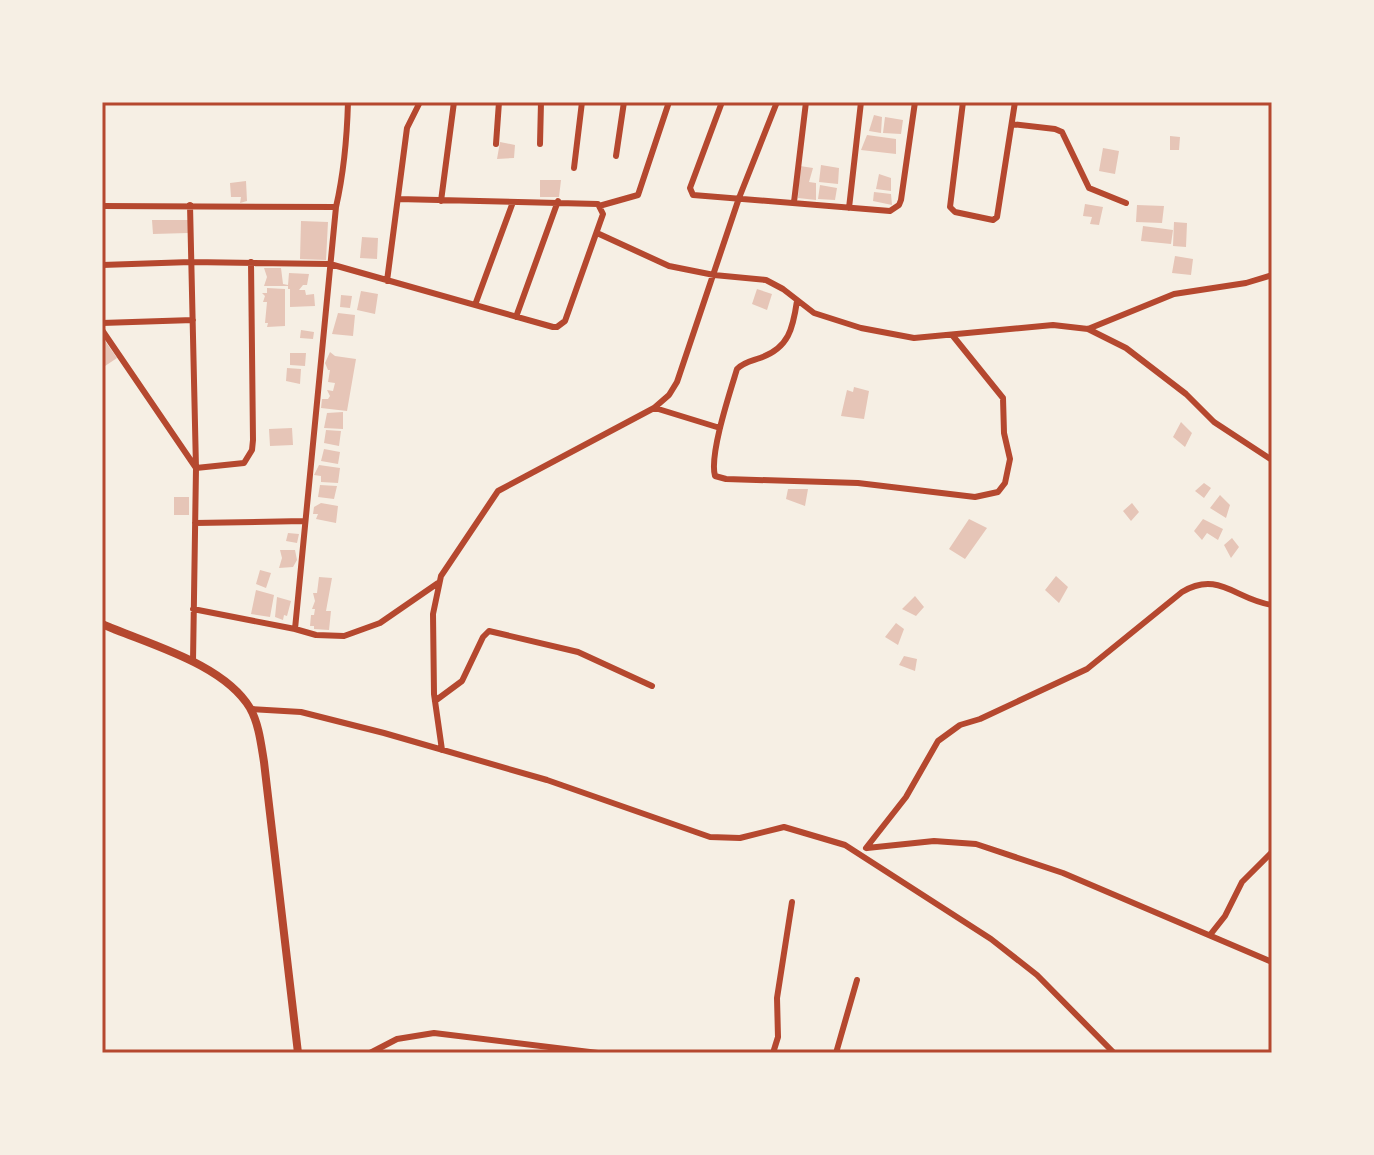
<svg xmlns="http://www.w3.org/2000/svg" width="1374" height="1155" font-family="Karla,sans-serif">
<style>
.building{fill:#e6c5b7}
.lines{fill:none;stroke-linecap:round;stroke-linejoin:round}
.minor{stroke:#b5482f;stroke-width:6}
.tertiary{stroke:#b5482f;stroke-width:8}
.neatline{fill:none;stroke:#b5482f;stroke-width:3}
</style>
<rect width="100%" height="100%" fill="#f6efe4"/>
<!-- building -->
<path class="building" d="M874,115L882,117L881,133L869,131Z
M885,117L903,120L901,134L883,133Z
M867,135L896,139V154L861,150Z
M1170,136L1180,137L1179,150H1170Z
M500,142L515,145L514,158L497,159Z
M1103,148L1119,151L1115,174L1099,171Z
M821,165L839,168L838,184L819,182Z
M800,166L813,168L809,182L816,183V200L798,198Z
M879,174L891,178V191L876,189Z
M540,180H561L559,197H540Z
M246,181L247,201L240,203L241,197H231L230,183Z
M820,185L837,188L835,200L818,199Z
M874,192L891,194L892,205L873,201Z
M1085,204L1103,207L1099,225L1090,224L1092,217L1083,216Z
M1137,205L1164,206L1162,223L1136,222Z
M152,220H188V233L153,234Z
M301,221L328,222L326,260L300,259Z
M1174,222L1187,223L1186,247L1173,246Z
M1143,226L1173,230L1171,244L1141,241Z
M362,237L378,238L377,259L360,258Z
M1175,256L1193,259L1191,275L1172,273Z
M264,268H281L283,284L288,285L289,273L309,274L307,285H303L299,290H305L306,295L314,294L315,306L290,307V289H288V286H264L267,277Z
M267,288L285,289V326L267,327L268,323H265L267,302H263L265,296L262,293H267Z
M757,289L772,294L767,310L752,304Z
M361,291L378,294L375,314L357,310Z
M341,295L352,296L350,308L340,307Z
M338,313L355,315L353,336L332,334Z
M301,330L314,332L313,339L300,338Z
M105,341L117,358L102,368V342Z
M330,352L335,356L356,359L347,411L321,408L322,399H328L330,396L327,390L333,391L335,383L328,382L330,370H328L325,363Z
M290,353H306L305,366L290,365Z
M287,368L301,369L300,384L286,381Z
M854,387L869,391L864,419L841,416L847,390L853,392Z
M343,412V429L324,428L327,413Z
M1181,422L1192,433L1185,447L1173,437Z
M292,428L293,445L270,446L269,429Z
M326,430L341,431L339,446L324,443Z
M324,449L340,452L338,464L321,461Z
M319,465L340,468L338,483L321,482V476L314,475Z
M1204,483L1211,488L1204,498L1195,491Z
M320,485L337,486L334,499L318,497Z
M788,489H808L805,506L786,499Z
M1220,495L1230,505L1226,518L1210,508Z
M174,497H189V515H174Z
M321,503L338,506L336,523L316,519L318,514H313L314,507Z
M1132,503L1139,512L1131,521L1123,511Z
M969,519L987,528L965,559L949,549Z
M1203,519L1223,529L1218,540L1207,533L1202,540L1194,531Z
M288,533L299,534L297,543L286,541Z
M1232,538L1239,547L1231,558L1224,545Z
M280,550H295L297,560L293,567L279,568L282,558Z
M260,570L271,573L266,588L256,584Z
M1056,576L1068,587L1059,603L1045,590Z
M319,577L332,578L326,611H331L329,630L314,629V626H310L311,615H314L315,609H312L315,601L313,593H317Z
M256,590L274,595L270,617L251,614Z
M915,596L924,607L916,616L902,609Z
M277,597L291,601L287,616L284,615L283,620L275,617Z
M896,623L904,629L898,645L885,637Z
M904,656L917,659L915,671L899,665Z"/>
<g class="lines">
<!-- minor -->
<path class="minor" d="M722,102L690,188L693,195L890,211L899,205L901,200L915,102
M963,102L950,207L955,212L993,220L997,217L1015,102
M1012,124L1055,129L1062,132L1089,188L1126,203
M496,144L499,102
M540,144L541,102
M616,156L624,102
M574,168L582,102
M441,201L454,102
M794,202L806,102
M190,205L196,468L193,662
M102,206L336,207
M599,206L638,195L669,102
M849,208L861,102
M597,233L669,266L714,275L766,280L783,289L814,313L861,328L914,338L1053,325L1088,329L1174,294L1246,283L1272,275
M102,265L191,262L330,264L553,327H557L565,321L603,214L598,204L398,199
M387,281L407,128L420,102
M797,301C793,328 789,348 760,358C752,361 744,362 737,369C730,392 709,455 715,476L726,479L858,483L975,497L998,492L1005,483L1010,459L1004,433L1003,398L953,336
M475,305L513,202
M516,317L558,201
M102,323L193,320
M1088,329L1126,348L1186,394L1214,422L1272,460
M102,330L196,468L244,463L252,450L253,440L251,262
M655,408L720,428
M195,523L304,521
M193,609L295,629L316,635L344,636L380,623L438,583
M295,629L336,207C344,172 347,138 348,102
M435,701L462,681L483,637L489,631L578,652L652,686
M251,709L301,712L384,733L547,780L710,837L740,838L784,827L845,845L991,939L1037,975L1114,1053
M442,750L434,694L433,614L441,576L498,491L654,408L669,395L677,382L739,198L777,102
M866,848L906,797L938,741L960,725L980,719L1087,669L1182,592C1219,570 1236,600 1272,605
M867,848L934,841L976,844L1063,873L1272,962
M1210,935L1225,916L1242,882L1272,852
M370,1053L397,1039L434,1033L598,1053
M773,1053L778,1037L777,998L792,902
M836,1053L857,980"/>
<!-- tertiary -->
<path class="tertiary" d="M102,624C147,644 223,663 250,708C259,724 261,744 264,762L298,1053"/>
</g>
<!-- border -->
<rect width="1374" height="1155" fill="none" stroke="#f6efe4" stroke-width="208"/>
<rect x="104" y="104" width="1166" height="947" class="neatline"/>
</svg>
